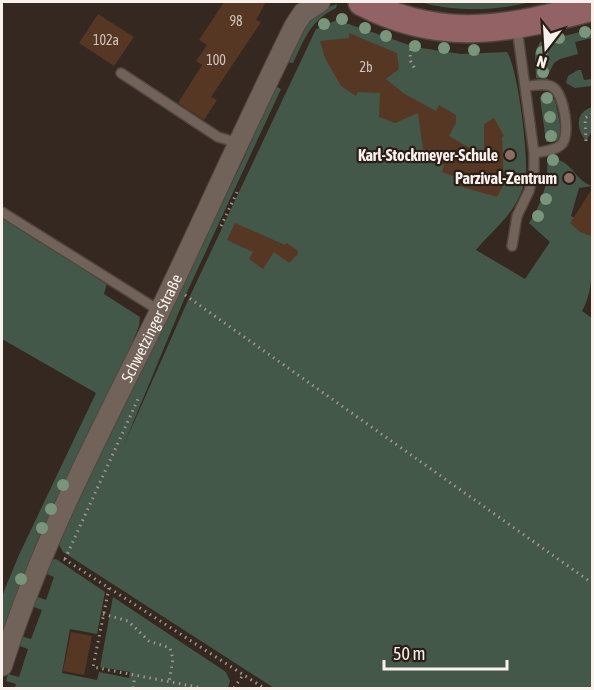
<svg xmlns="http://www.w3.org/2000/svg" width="594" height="690" font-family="'Asap Condensed',sans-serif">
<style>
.green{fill:#44584a}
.building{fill:#553724}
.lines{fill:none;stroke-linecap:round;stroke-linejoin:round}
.lane-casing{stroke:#51463f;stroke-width:12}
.street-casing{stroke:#51463f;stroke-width:22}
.secondary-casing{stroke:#51463f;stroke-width:30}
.path{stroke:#a0968f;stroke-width:3;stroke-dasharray:1.5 4.5;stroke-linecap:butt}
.lane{stroke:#71635a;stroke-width:9}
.street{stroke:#71635a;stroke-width:20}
.secondary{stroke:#936265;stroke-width:27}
.tree{fill:#79957b}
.education-dot{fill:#8d6e63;stroke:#2a1e17;stroke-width:2}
.labels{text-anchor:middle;stroke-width:4.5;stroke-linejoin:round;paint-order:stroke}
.number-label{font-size:14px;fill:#d1c2ba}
.poi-label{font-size:16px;font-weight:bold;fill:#faf1ec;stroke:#2a1e17;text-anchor:end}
.street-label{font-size:16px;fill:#faf1ec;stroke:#2a1e17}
</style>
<rect width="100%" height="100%" fill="#342820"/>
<!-- green -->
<path class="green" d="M419,2H531C493,11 457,12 419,2Z
M337,4L336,8C310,21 305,38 293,63L286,62C299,37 306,14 337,4Z
M337,20L415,47L461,54L507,52C518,69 527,148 526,170C526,179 523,189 519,197C510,218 490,233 476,250L525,279L550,242L529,223C542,204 549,182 547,158C574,159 572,179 592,186L579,188L571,216L575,218L579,231L592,236C592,261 594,291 582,311L592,318V688H274L63,552L57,541L244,158L275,86L281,89L188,290L123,447L189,298L316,29Z
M592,29V38L575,42L578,54L560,59L554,63L546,79L536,78L535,53L540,42Z
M578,70H581L584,80L592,79V86L575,88L566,83L568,76Z
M544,95L555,100L562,133L558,141L546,142L540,97Z
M592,107V131L586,141C576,129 575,112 592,107Z
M2,218L107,283L104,294L140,317L139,326L131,346L27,567L2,638V599L4,591L19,555L96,393L2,339Z
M56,559L105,592L97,634L70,629L62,673L97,680L99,672L129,678L130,672L100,667L113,597L226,672L230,681L228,688H15L16,684L6,681L8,674L19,677L28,649L17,645L20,636L31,639L42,610L31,606L35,596L46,600L54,577L44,573L51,560Z"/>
<!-- building -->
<path class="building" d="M224,2H266L256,20L261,22L211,97L217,100L204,120L178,103L202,65L196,61L207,45L199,40Z
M98,14L134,37L114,66L79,43Z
M349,33L397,53L399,69L386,79L403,93L436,111L439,105L456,115V123L449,136L484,156V124L494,118L504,136L502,137L504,184L497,197L459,186V178L442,172L444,165L425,159L428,151L423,149L418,113L395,123L379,117L380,93L358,92L356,96L341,86L325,58L320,41L349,38Z
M592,189V236L579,231L570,223Z
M235,223L285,245L287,243L298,251V254L289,263L274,252L263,269L249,259L253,252L227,240Z
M71,632L92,636L84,675L63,671Z"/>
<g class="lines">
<!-- lane casing -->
<g class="lane-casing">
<path id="lane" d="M121,73L218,137L239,143
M526,86C534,86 547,82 554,88C564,96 571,136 561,145C554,151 544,151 534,153
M2,212L160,311
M512,246L517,216L529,191L534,171V153L517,28"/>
</g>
<!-- street casing -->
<g class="street-casing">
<g id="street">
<path id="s1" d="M2,666C41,542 102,429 159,313C205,217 248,120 295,25L303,13L320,2"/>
</g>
</g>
<!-- secondary casing -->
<g class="secondary-casing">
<path id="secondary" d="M362,2C442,44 510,29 592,7"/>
</g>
<!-- path -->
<path class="path" d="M411,43L410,60L415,69
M586,141L585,118L592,114
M221,226L239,188
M185,295L592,583
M64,559L264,688
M65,559L138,399
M109,588L93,667L202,688
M103,614L128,621L149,641L170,648L173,659L169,682
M133,688L135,676
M234,688L243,675"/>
<!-- lane -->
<use href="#lane" class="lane"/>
<!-- street -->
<use href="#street" class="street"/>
<!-- secondary -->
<use href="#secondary" class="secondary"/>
</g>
<!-- trees -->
<g class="tree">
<circle cx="342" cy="19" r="6"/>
<circle cx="324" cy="24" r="6"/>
<circle cx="365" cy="28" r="6"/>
<circle cx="585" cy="32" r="6"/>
<circle cx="386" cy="36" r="6"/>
<circle cx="559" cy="38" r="6"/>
<circle cx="415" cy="46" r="6"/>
<circle cx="444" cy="48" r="6"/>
<circle cx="474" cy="50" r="6"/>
<circle cx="542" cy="52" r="6"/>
<circle cx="543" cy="72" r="6"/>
<circle cx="547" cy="98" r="6"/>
<circle cx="550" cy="117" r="6"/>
<circle cx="551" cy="136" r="6"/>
<circle cx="553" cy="160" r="6"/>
<circle cx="552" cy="179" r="6"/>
<circle cx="546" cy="199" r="6"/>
<circle cx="538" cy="216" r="6"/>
<circle cx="63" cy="485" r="6"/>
<circle cx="51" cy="509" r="6"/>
<circle cx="42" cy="528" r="6"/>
<circle cx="21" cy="579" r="6"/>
</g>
<!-- markers -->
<g class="education-dot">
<circle cx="510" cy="155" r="6"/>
<circle cx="569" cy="178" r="6"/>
</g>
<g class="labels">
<!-- number labels -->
<g class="number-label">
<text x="236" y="26">98</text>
<text x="106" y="45">102a</text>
<text x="216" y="65">100</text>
<text x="366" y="72">2b</text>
</g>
<!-- poi labels -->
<g class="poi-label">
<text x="498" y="161">Karl-Stockmeyer-Schule</text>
<text x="557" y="184">Parzival-Zentrum</text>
</g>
<!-- street labels -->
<g class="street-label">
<text dy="6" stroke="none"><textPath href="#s1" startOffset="370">Schwetzinger Straße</textPath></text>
</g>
</g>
<!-- border -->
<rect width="594" height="690" fill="none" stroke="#faf1ec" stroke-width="6"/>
<!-- north arrow -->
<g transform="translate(546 48) rotate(197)" stroke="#2a1e17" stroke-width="4.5" paint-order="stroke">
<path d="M0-4.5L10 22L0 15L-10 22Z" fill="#faf1ec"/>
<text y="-9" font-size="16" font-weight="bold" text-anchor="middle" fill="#faf1ec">N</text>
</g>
<!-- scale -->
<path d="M384 660v9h123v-9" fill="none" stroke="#faf1ec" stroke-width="3"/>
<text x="393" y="660" font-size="18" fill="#faf1ec" stroke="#2a1e17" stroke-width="4.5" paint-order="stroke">50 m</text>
</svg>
